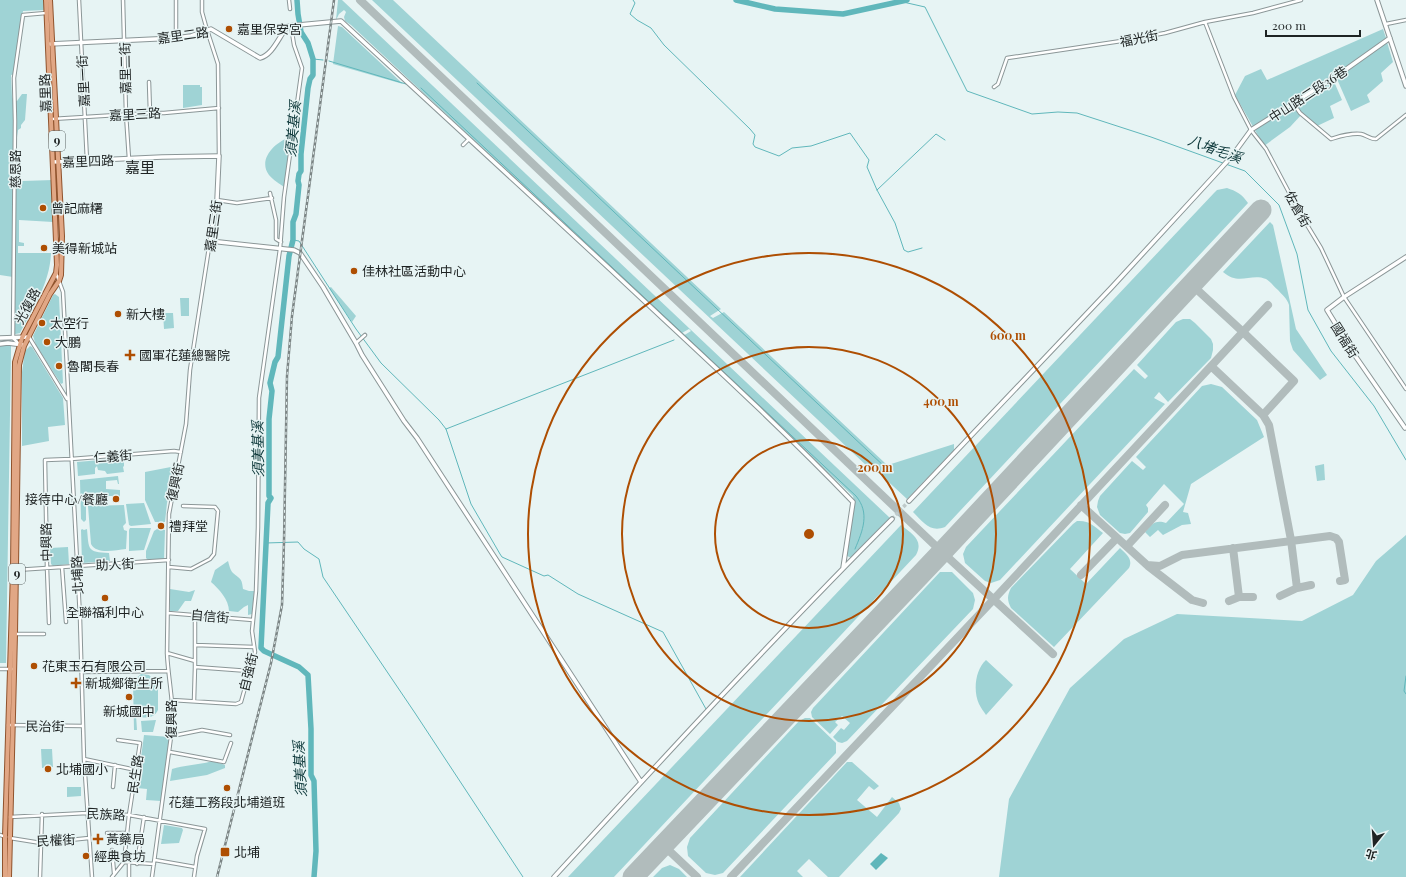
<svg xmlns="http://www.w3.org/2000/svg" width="1406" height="877" font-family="'Playfair Display','Noto Sans TC',serif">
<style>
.green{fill:#9fd3d5}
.water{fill:#60b7bb}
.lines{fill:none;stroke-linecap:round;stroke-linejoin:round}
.stream{stroke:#60b7bb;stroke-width:1}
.river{stroke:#60b7bb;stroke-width:5.5}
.taxiway{stroke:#b1bcbc;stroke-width:8}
.runway{stroke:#b1bcbc;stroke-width:21}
.tertiary-tunnel{stroke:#bfcaca;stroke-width:3.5;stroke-dasharray:3.5 2;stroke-linecap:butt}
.minor-casing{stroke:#8b9697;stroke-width:4.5}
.tertiary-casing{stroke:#8b9697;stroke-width:5.5}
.primary-casing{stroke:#90532d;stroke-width:6}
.minor{stroke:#fff;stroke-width:2.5}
.tertiary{stroke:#fff;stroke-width:3.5}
.primary{stroke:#e1a785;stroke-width:4}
.rail-casing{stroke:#7b8484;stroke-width:2.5}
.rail{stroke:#e7f4f4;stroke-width:1;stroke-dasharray:3;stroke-linecap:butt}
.ring{fill:none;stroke:#ae4e02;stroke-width:2}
.poi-dot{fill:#ae4e02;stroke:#e7f4f4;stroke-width:1.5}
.labels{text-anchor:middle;stroke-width:3;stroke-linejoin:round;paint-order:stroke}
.shield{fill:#e7f4f4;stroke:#5a6262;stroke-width:1}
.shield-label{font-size:12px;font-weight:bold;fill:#1e2323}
.poi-label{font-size:13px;fill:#1e2323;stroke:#e7f4f4;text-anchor:start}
.street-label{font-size:13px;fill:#1e2323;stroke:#e7f4f4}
.water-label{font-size:14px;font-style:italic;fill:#0b3638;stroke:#e7f4f4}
.quarter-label{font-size:15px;fill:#1e2323;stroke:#e7f4f4}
.centre{fill:#ae4e02;stroke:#e7f4f4;stroke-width:2}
.ring-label{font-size:12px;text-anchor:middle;font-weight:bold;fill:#ae4e02;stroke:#e7f4f4;stroke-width:3;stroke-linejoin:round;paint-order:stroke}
</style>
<rect width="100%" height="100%" fill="#e7f4f4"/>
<!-- green -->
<path class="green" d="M0,0H45V10L23,11L18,47L16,74L11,75L12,97L14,101H17L22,94H27L25,120L21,125V128L18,130L17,137L15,134L14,179L22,181L53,180V222L19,220V242L24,243V246H18V253H51C50,283 33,308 20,333L11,335L13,277L0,275Z
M338,0H342L890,518L852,558L847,556L854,501L853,496L683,336L691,331L689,329L680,334L351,25L345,21L344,17L346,12L344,10L339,14L336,20Z
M372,0H393L721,309L710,316L713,318L724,312L886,464L888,465L954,444V450L907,499L880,474L868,467Z
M338,26L342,27L403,84L333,64Z
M1383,29L1386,38L1332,77L1342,100L1330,106L1334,118L1317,126L1302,114L1290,127L1264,146L1235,95L1245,76L1261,69L1267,80Z
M1387,42L1393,62L1381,73L1383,81L1367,95L1370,102L1351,111L1337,79Z
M183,85H200V87H202V105L183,108Z
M291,137L284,187C280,184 273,180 269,175C257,159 276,141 291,137Z
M1227,188C1236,191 1242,194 1248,203L945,527C930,533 923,522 913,512L1214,193L1217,190Z
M1270,222L1273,225L1296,329L1327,375L1320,380L1293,350L1290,341L1289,305C1287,298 1282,295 1278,290C1274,287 1270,281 1266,279C1250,273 1239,286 1223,272Z
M331,287L356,316L352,322L329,288Z
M55,294L59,297L63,383L61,384L36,345L33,336L53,295Z
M180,298H189V316H181Z
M163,313H173L174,328L164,329Z
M1183,319H1190L1195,323L1211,339L1213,344V350L1211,358L1168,402L1159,392L1154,398L1165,404L1000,580L991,583L985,581L965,563L963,554L966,547L1134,369L1145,379L1148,376L1137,365L1176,322Z
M0,346H11V352L6,663H0Z
M30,346L32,347L63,398L65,425L48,427L49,441L22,446V372L25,351Z
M1211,384L1222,387L1257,420L1264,437L1191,484L1183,512L1188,513L1191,524L1182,525L1163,535L1158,530L1150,537L1145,532C1151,525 1155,519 1166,523L1184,504L1164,484L1146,505L1148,508V512L1130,533L1125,534L1120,533L1100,515L1097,507L1098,501L1100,496L1132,461L1143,470L1146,467L1136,457L1202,386Z
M124,458V466L123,467L124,472L107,474L105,471L98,470L97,466L95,468V474L78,476L77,462Z
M1324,464L1325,480L1317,481L1315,466Z
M176,466L167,503L165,522H155L145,500V472Z
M118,476L119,484H118L117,480L106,481V489L120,490V496H107V501L86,503V520L84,522L81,519L80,480Z
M144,503L151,524L131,526L129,525L126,504Z
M124,505L126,523L123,526L124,530L127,531L126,549C115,550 97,555 91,544L88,506Z
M1077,521C1089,520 1094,526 1103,533L1070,569L1086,584L1120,548C1127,555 1133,559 1129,568L1054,647L1011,608C1007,600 1007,596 1011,588L1073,524Z
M901,525C912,534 924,540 916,555L614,877H568Z
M130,528H151L144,550L129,551V530Z
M82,529L84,530L87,529C89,550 87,552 109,553L110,561L82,563L81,530Z
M157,529L165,530L164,560H148L146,558V551L154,531Z
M1406,535V877H999L1009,799L1070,688L1124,639L1177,614L1302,621L1353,595L1376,561Z
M68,547L69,564L53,566L51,564L50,548Z
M228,561C229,564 230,570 233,573C240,579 242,578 243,589L249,591H254L252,614L248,615V605L244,607L238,612L229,611C229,600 219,589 211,582L215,570Z
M940,572H952L973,593L975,600L973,609L847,741L842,743L838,742L833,737L841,728L844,730L850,723L842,716L835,722L838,725L830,734L812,717L811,712L813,708Z
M170,589L189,592L195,590L191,601H185L178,611H170Z
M986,660L1013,685L986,715C984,712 981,708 979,704C973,691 975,670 986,660Z
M141,674L149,675L158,684V710C154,719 144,719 136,715L137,730H134L133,683L135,679Z
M805,718H810L836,743V753L723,873L715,875L706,873L688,856L687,847L690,838L799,721Z
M156,720L153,732H142L141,721Z
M144,735L170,737L161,801L146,800L147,789L137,788Z
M41,749H52L53,767L42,768Z
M213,761L225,765V768L207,775L170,781L172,769C185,765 199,765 213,761Z
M847,762H852L879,786L874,790L869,786L857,800L877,817L892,797L899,803L901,809L899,813L839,877H828L809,859L797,871L803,877H740Z
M67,787H81V796L67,797Z
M164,825L182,828L183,830L179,843L161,844Z
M670,865L679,869L687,877H653L662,868Z"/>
<!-- water -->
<path class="water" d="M881,853L888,858L876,870L870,864Z"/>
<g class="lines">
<!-- stream -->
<path class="stream" d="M633,0L635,3L630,14L637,20L651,28L664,45L750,129L755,135L753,144L755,147L779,156L792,148L811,146L850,133L869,160L867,167L877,190L895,223L904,250L908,252L922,248
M903,2L925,7L967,91L1032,114L1058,112L1077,113L1151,137L1245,171L1279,205L1297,254L1308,310L1331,351L1374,406L1406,460
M313,59L323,60
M329,61L406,84
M477,83L886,468
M421,88L856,496C870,513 863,530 855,549
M877,190L936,134L945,140
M293,240L299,241L356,329L381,363L439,420L446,429L471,504L500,554L502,557L544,576L548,575L578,594L663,632L706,709
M446,429L674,340
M266,543L298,542L304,549L319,559L323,577L415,713L523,877
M1406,676L1404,691L1406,694"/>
<!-- river -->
<path class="river" d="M297,0L298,14L301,32L308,43L313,59V75L310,79L308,88L301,154V171L299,174L298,181L299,185L296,214L293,222V240L289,256L278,357L275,362L270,383L272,391L269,419V496L271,498L268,503L261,648L264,651L299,667L308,675L311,729V775L314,781L316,851L314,877
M736,0L775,9L843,14L907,0"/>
<!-- taxiway -->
<path class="taxiway" d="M360,0L942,552L1053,654
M1192,285L1243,332L1294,381L1263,415
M1211,366L1263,415L1269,425L1291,540L1297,588
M1081,505L1147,565L1160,566L1182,555L1330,536L1336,538L1339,542L1345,580L1340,581
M1127,546L1165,505
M1233,548L1239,597
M1148,566L1192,600L1203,603
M1081,575L1117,538
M1280,596L1297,588L1311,585
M1229,601L1239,597H1253
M663,845L697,877
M731,877L994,599L1268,305"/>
<!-- runway -->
<path class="runway" d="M633,877L942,552L1261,210"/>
<!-- tertiary-tunnel -->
<path class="tertiary-tunnel" d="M892,519L909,501"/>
<!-- minor casing -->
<g class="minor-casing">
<path id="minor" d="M79,0L87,161
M123,0L126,114L129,159
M176,0V38
M202,0V12L207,30L218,64L219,156
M289,0L290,9
M1205,22L1234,97L1251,130L1266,149L1301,215L1321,248L1344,297L1406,389
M1386,24L1406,20
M149,82L150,113
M994,87L998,84L1007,58L1128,40L1165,33L1205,22L1253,13L1301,0
M1293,103L1300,113L1331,139C1341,136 1350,133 1361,134C1366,135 1370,139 1376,139L1406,115
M52,119L150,113H164L219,108
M463,145L469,139
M270,193L276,220V239L281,242
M217,200L237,203L272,198
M56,273L63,292L80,618L84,759L92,877
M29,337L67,399
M356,343L365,335
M19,344L13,338L15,121L14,78L23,15L46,13
M62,567L66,622
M169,567L191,569L210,559L214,554L218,511L215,507L183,506
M16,570L169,560
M168,613L253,620
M195,615V667L249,671
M49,623L47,568L45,460L71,459L174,451L181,452
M15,634H44
M195,645L254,647
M167,653L195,661
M0,669H14
M81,672L168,671
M172,700L236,704L241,702L255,652L252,631L256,591L258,527L259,398L280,249L284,197L302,68L294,45L291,26
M194,701L195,667
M8,725L83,726
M172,736L202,730L230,735
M170,752L224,762L231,743
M84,759L136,770
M113,787L115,765
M10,817L87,813L129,815L205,829L197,856L194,877
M107,833H127
M0,835L6,837
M10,838L41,843L89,838
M112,850L114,873
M155,860L195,867
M124,862L154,864
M137,864L144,817
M40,877L42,814
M112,877L124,862L129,815L140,743L118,740
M129,877V863
M152,877L173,722C173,699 168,676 167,653L169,514L186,424L190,370L210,241"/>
</g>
<!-- tertiary casing -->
<g class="tertiary-casing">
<path id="tertiary" d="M1377,0L1406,86
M50,44L176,38L191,36L211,29L260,58C273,55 279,36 288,26L341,21C432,104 521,187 611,270C692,346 775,421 853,502L843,568
M53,162L162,157L219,156L217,200L210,241L294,250L300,253L323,287L356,343L362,355L404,421L417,438L641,782
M0,338L29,337
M0,344L8,343L23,345
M1405,428L1356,357L1327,310L1344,297L1406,257
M909,501L1112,287L1213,177L1232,156L1251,130L1338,75L1390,38
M554,877C665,756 776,635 892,519"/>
</g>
<!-- primary casing -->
<g class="primary-casing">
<path id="primary" d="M5,877V836L13,570L15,362L22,338L56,273L57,265L46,0
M9,877L15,634L19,365L24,346L50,294L59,281L61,275L62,236L50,0"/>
</g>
<!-- minor -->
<use href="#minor" class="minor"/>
<!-- tertiary -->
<use href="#tertiary" class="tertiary"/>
<!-- primary -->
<use href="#primary" class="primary"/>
<!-- rail casing -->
<g class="rail-casing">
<path id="rail" d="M217,877L271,663L282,605L284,542L287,376L292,316L334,0"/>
</g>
<!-- rail -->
<use href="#rail" class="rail"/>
</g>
<!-- distance rings -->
<g class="ring">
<circle cx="809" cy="534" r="94"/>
<circle cx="809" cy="534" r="187"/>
<circle cx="809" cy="534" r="281"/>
</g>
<!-- markers -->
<g class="poi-dot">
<circle cx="229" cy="29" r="4"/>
<circle cx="43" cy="208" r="4"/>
<circle cx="44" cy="248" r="4"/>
<circle cx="354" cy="271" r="4"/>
<circle cx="118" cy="314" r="4"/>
<circle cx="42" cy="323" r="4"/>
<circle cx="47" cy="342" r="4"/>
<path d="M128 349h4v4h4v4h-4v4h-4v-4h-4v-4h4z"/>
<circle cx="59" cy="366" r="4"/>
<circle cx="116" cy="499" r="4"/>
<circle cx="161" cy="526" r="4"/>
<circle cx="105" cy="598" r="4"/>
<circle cx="34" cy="666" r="4"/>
<path d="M74 677h4v4h4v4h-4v4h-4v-4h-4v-4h4z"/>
<circle cx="129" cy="697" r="4"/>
<circle cx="48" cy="769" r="4"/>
<circle cx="227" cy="788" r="4"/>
<path d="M96 833h4v4h4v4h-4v4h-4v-4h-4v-4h4z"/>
<rect x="220" y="847" width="10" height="10" rx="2"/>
<circle cx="86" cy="856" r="4"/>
</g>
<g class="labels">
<!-- shield labels -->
<g class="shield">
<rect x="49" y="131" width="16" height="20" rx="3"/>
<rect x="9" y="564" width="16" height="20" rx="3"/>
</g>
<g class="shield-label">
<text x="57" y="145">9</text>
<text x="17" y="578">9</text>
</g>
<!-- poi labels -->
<g class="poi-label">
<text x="237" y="34">嘉里保安宮</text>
<text x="51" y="213">曾記麻糬</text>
<text x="52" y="253">美得新城站</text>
<text x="362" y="276">佳林社區活動中心</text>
<text x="126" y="319">新大樓</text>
<text x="50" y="328">太空行</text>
<text x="55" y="347">大鵬</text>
<text x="139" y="360">國軍花蓮總醫院</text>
<text x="67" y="371">魯閣長春</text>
<text x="108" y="504" text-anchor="end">接待中心/餐廳</text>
<text x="169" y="531">禮拜堂</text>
<text x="105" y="617" text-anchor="middle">全聯福利中心</text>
<text x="42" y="671">花東玉石有限公司</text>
<text x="85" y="688">新城鄉衛生所</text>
<text x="129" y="716" text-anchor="middle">新城國中</text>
<text x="56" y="774">北埔國小</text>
<text x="227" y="807" text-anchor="middle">花蓮工務段北埔道班</text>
<text x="106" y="844">黃藥局</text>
<text x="234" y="857">北埔</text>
<text x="94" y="861">經典食坊</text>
</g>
<!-- street labels -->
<g class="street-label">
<text transform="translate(183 35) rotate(-8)" y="5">嘉里二路</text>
<text transform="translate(1139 38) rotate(-11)" y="5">福光街</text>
<text transform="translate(125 68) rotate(-91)" y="5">嘉里二街</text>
<text transform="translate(83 81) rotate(-93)" y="5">嘉里一街</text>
<text transform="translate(45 93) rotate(-92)" y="5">嘉里路</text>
<text transform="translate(1308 94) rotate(-33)" y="5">中山路二段36巷</text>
<text transform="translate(135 114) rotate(-3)" y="5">嘉里三路</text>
<text transform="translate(88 161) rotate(-2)" y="5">嘉里四路</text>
<text transform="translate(15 169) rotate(-90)" y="5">慈恩路</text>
<text transform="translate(1298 209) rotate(61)" y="5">佐倉街</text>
<text transform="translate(213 226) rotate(-82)" y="5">嘉里三街</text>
<text transform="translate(27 306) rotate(-62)" y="5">光復路</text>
<text transform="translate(1345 340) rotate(58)" y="5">國福街</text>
<text transform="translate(113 456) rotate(-4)" y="5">仁義街</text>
<text transform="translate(175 482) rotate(-78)" y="5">復興街</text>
<text transform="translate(46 542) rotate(-91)" y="5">中興路</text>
<text transform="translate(115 564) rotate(-3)" y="5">助人街</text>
<text transform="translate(77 575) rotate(-93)" y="5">北埔路</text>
<text transform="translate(210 616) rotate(5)" y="5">自信街</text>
<text transform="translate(248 672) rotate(-76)" y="5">自強街</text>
<text transform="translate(171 719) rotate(-90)" y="5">復興路</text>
<text transform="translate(45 726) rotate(1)" y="5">民治街</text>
<text transform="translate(135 774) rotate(-81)" y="5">民生路</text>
<text transform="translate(106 814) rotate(3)" y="5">民族路</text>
<text transform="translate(56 840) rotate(-3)" y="5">民權街</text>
</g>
<!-- water labels -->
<g class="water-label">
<text transform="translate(293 129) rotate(-85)" y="5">須美基溪</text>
<text transform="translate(1215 149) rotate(20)" y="5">八堵毛溪</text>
<text transform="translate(258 449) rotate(-91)" y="5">須美基溪</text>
<text transform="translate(300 769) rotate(-93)" y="5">須美基溪</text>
</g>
<!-- quarter labels -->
<g class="quarter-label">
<text x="140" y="173">嘉里</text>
</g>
</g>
<circle cx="809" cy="534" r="6" class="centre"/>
<g class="ring-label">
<text x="1008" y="340">600 m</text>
<text x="941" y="406">400 m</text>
<text x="875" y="472">200 m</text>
</g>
<!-- north arrow -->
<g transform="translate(1374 845) rotate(197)" stroke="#e7f4f4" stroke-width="3" paint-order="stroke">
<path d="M0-3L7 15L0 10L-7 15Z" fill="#1e2323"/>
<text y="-6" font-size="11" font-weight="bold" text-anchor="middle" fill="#1e2323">北</text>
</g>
<!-- scale -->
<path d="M1266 30v6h94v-6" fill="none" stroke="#1e2323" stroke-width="2"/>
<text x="1272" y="30" font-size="12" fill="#1e2323" stroke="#e7f4f4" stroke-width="3" paint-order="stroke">200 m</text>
</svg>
